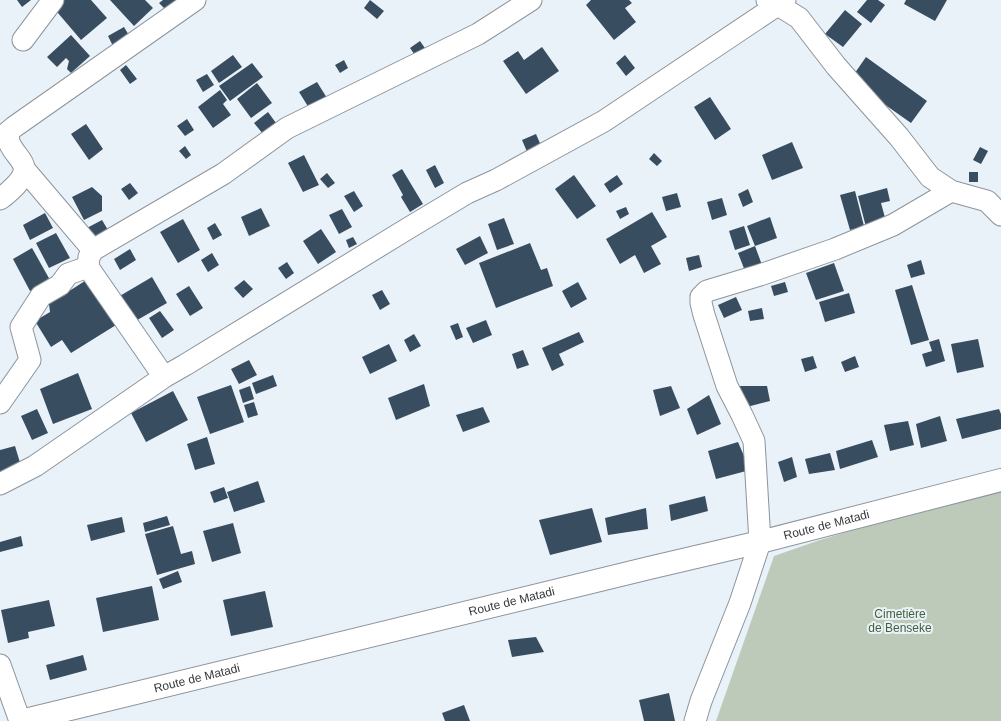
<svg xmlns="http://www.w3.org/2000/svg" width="1001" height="721" font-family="Helvetica,sans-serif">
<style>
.green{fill:#bdcab9}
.building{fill:#384d60}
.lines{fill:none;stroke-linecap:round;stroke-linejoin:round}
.street-casing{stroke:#8d949b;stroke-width:23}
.highway-casing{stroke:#8d949b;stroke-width:24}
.street{stroke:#fff;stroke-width:21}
.highway{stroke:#fff;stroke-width:22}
.labels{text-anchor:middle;stroke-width:4;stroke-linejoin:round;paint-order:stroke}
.street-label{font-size:12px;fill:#35383b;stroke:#eaf2f9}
.park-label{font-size:12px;fill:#436139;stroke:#eaf2f9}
</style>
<rect width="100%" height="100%" fill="#eaf2f9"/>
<!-- green -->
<path class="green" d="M1001,486V721H716L774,556L820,540Z"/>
<!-- building -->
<path class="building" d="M17,0H31L22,7Z
M59,0H91L107,18L81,40L52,6Z
M110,0H145L153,8L134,26Z
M163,0H177L166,10L159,3Z
M370,0L384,11L377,19L364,8Z
M591,0H629L632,3L625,8L636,22L614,40L586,5Z
M867,0H878L885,5L871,23L857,12Z
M906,0H947L935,21L904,4Z
M845,10L862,24L843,47L825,34Z
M124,27L130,37L113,46L108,36Z
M71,35L90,56L71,73L67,69L69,61L66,58L57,67L47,57Z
M420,41L429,54L419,61L410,48Z
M542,47L559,71L526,94L503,61L518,51L524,60Z
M233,55L242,67L219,83L211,71Z
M625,55L635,68L626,76L616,63Z
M866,57L927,101L911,123L850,80Z
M344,60L348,68L340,73L335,65Z
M252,63L263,77L230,101L219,86Z
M126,65L137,79L130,84L120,70Z
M207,74L214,85L203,92L196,80Z
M317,82L327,98L309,108L299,92Z
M257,83L272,103L251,118L237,99Z
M220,90L227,100L223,104L231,115L213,128L198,107Z
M710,97L731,129L715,140L694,107Z
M268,112L276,123L263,134L254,123Z
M187,119L194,130L185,136L177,126Z
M86,124L103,149L89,160L71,134Z
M536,134L542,148L528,154L522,140Z
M792,142L803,168L772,180L762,155Z
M185,146L191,155L186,159L179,151Z
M980,147L988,151L981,164L973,160Z
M654,153L662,161L657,166L649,159Z
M304,155L319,185L303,192L288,163Z
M435,165L444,183L435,188L426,170Z
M402,169L423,204L410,212L401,197L403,195L392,175Z
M969,172H978V182H969Z
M327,173L335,183L328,188L320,179Z
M574,175L596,206L577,219L555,189Z
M617,175L623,184L610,193L604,184Z
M130,183L138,193L129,200L121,189Z
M92,187L102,196V211L84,220L72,197Z
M887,188L890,201L881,203L887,225L867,231L858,196Z
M748,189L753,202L743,207L738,194Z
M354,191L363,206L354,212L344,196Z
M855,191L864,226L850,230L840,195Z
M677,193L681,207L666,211L662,197Z
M722,198L727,215L712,220L707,202Z
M626,207L629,214L620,219L616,211Z
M261,208L270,226L249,236L241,217Z
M342,209L352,227L339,234L329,215Z
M652,212L667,237L651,246L661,264L644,273L635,255L620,264L606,239Z
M45,213L53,228L30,240L23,225Z
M770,217L777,238L755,246L747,226Z
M504,218L514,244L497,250L488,224Z
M183,219L200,250L178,263L160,232Z
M102,220L108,230L91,239L85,229Z
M215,223L222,235L213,240L207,228Z
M744,226L750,245L735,250L729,231Z
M321,229L336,252L318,264L303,241Z
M56,233L70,258L49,268L36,243Z
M480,236L488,253L465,265L456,249Z
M353,237L357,244L349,248L346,240Z
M530,243L541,270L547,268L553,286L496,308L479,263Z
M755,246L762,265L745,271L738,253Z
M32,248L50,280L30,291L13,259Z
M130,249L136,260L120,270L114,259Z
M212,253L219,265L208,272L201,260Z
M699,255L702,267L689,271L686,258Z
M921,260L925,274L911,278L907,265Z
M287,262L294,273L286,279L278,268Z
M834,263L844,291L816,300L806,273Z
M152,277L167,303L132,323L118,297Z
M88,279L116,325L71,353L62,340L51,347L35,321L50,312L49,304Z
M244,280L253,289L243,298L234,288Z
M578,282L587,299L571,308L562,291Z
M785,282L788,292L774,296L771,286Z
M912,285L929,340L911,345L895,290Z
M189,286L203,308L190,316L176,294Z
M382,290L390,304L380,310L372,295Z
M849,293L855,313L825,322L819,302Z
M736,297L742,310L724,318L718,305Z
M762,308L764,319L750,321L748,311Z
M160,311L174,330L162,338L149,318Z
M486,320L492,335L473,343L466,328Z
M458,323L463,337L456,340L450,326Z
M579,332L584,342L559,354L564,365L552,371L542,348Z
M414,334L421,346L410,352L404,340Z
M939,339L945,361L926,367L922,354L932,351L929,342Z
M978,339L984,367L957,373L951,344Z
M389,344L397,361L370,374L362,357Z
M523,350L529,365L517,369L512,354Z
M813,356L817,368L805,372L801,359Z
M855,356L859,367L845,372L841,362Z
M249,360L257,375L239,384L231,369Z
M78,373L92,409L53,424L40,389Z
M273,375L277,386L256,394L252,383Z
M424,384L430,406L396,420L388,398Z
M231,385L244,422L210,434L197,397Z
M250,386L254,399L243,403L239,390Z
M671,386L680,408L660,416L653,390Z
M727,386H767L770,401L739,409Z
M173,391L188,420L146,442L131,413Z
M709,395L721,424L697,435L687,409Z
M254,402L258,415L248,418L244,405Z
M483,407L490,422L463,432L456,415Z
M37,409L48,433L32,440L21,416Z
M999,409L1001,414V429L962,439L956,419Z
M940,416L947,441L921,448L916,424Z
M908,421L914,445L890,451L884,425Z
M207,437L215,464L195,470L187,444Z
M872,440L878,457L840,469L836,451Z
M738,442L750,470L716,479L708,451Z
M15,446L21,466L0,472V450Z
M830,453L835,470L809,474L805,459Z
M792,457L797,477L784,482L778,462Z
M258,481L265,502L234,512L227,492Z
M224,487L228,498L214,503L210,492Z
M705,496L708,511L671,521L669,505Z
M592,508L602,542L550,555L539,520Z
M646,508L648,529L608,535L605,518Z
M167,516L170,525L145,532L143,523Z
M122,517L125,532L91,541L87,525Z
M233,523L241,553L212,562L203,531Z
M173,526L181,554L192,551L195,564L157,575L145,534Z
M21,536L23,546L0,552V542Z
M178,571L182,582L163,589L159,579Z
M152,586L159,620L103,632L96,598Z
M265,591L273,627L231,636L223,600Z
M49,600L55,626L28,632L29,638L8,643L1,610Z
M536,637L544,652L512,657L508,640Z
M83,655L87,670L50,680L46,665Z
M669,693L675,721H644L639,700Z
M464,705L470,721H445L442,713Z"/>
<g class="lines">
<!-- street casing -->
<g class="street-casing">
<path id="street" d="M767,0L778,5L799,18L836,66L899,137L930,177L951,191L987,201L1001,215
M23,40L53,0
M25,170L93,250
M0,199C6,195 11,190 16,185C35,164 16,160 9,142C8,139 9,135 8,132L14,127L195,0
M88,267L164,377
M0,403L30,360L21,327L41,296L60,285L68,274L88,267L89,257L93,250L223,174L287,128L478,34L531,0
M0,484L35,466L164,377L185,365L407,229L467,193L496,180L604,121L785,0
M0,665L20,721
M695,721L701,701L740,603L760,542L754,441L742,415L727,386L704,315L701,303V297L707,291L760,275L835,249L893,225L951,191"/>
</g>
<!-- highway casing -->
<g class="highway-casing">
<g id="highway">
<path id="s1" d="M21,721L649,568L760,542L1001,480"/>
</g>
</g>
<!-- street -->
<use href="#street" class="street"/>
<!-- highway -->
<use href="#highway" class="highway"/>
</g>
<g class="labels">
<!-- street labels -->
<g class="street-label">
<text dy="4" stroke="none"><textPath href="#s1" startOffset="829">Route de Matadi</textPath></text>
<text dy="4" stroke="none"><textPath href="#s1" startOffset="505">Route de Matadi</textPath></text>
<text dy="4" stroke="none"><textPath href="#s1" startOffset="181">Route de Matadi</textPath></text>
</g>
<!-- park labels -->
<g class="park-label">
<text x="900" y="618">Cimetière<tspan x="900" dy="14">de Benseke</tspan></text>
</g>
</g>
</svg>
